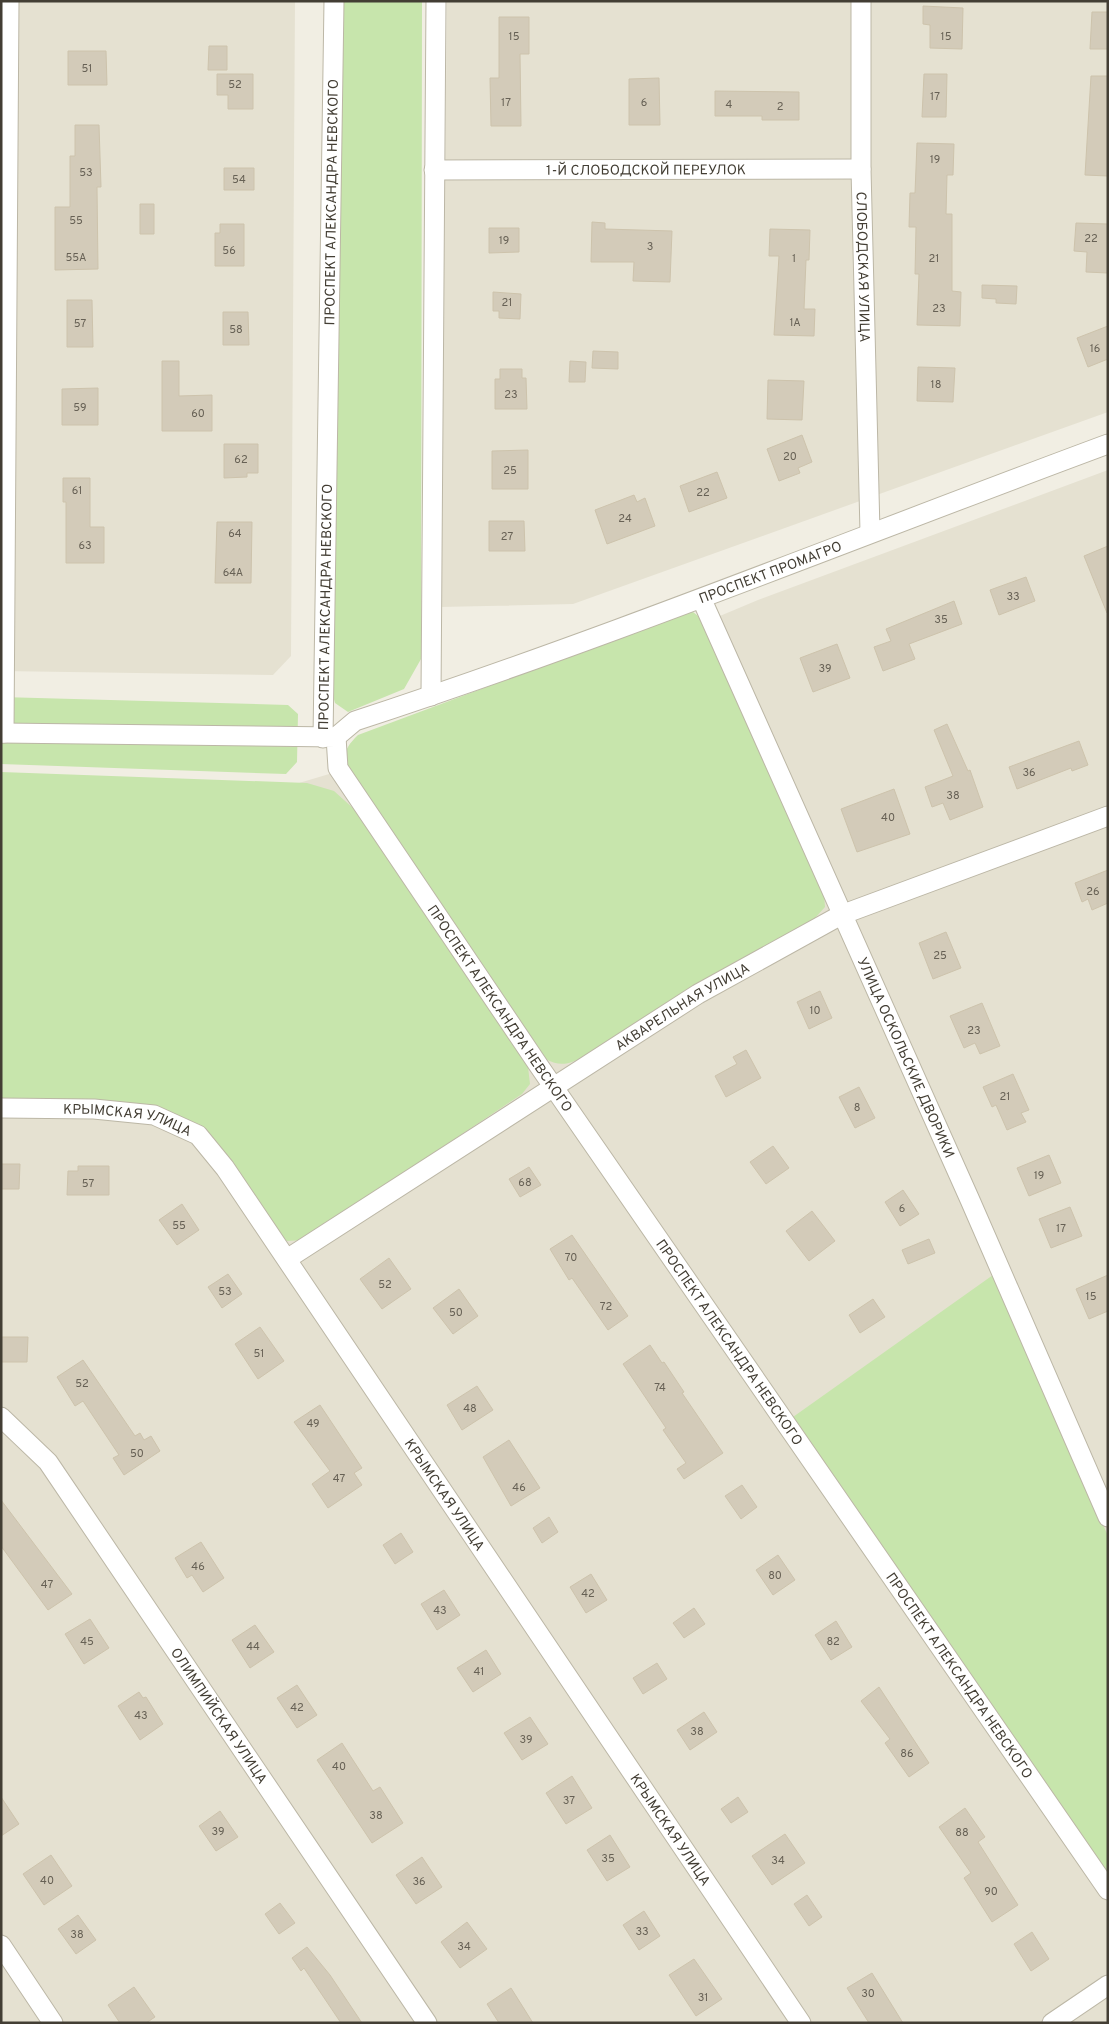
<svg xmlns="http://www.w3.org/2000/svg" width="1109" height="2024" font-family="Overpass,sans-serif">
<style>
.residential{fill:#e5e1d1}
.green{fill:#c7e5ac}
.building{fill:#d3cbb9;stroke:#cdc3ac}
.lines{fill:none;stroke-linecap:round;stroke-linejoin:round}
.minor-casing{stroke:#bcb7a6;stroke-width:21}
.minor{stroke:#fff;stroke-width:19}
.labels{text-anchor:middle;stroke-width:4.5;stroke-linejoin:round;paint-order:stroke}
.number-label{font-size:11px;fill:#676155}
.street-label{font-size:14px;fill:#433e34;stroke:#fff}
</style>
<rect width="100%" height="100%" fill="#f1eee3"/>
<!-- residential -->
<path class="residential" d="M1,1H295L291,656L273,675L1,671Z
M447,1H1108V412L573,604L440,607Z
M1108,470V2023H1V780L279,789L376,760L758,600Z"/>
<!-- green -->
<path class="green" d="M340,1H422L421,659L404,689L348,712L335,703L331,688Z
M693,612L702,619L824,893L825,907L815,918L582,1058C568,1064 560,1067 546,1059L347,769C343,752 346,747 358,735L679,615Z
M1,697L288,705L298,714L297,762L286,774L1,764Z
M1,772L307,783L334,791L354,809L528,1067L530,1084L522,1094L303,1240L287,1241L274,1231L181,1118L143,1104L1,1101Z
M993,1275L1108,1536V1873L793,1417Z"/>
<!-- building -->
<path class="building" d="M923,6L963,8L962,49L930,48V25L923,24Z
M1092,12H1108V49H1090Z
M499,17H529V54H520L521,126H491L490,78H499Z
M209,46H227V70H208Z
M68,51H106L107,85H68Z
M217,74H253V109H228V95H217Z
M924,74H947L946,117H922Z
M1091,76H1108V176L1085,175Z
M659,78L660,125H629V79Z
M715,91L799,92V120H762V116H715Z
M75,125H99L101,187H97L98,269L55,270V207H70V156H75Z
M917,143L954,144L953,175H947L946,214H952V291L961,292L960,326L917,325L919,274H915L916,227H909L910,193H915Z
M224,168H254V190H224Z
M140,204H154V234H140Z
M592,222L605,223V229L672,231L670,282L633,281L634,262H591Z
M1076,223L1108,224V273L1086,272L1087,252L1074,251Z
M220,224H244V266H215V233H220Z
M489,228H519V252L489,253Z
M770,229L810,230L809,260H806L804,309H815L814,336L774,335L779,256H769Z
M982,285L1017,286L1016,304L996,303V299L982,298Z
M493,292L521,294L520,319L499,318V311H493Z
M67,300H92L93,347H67Z
M223,312H248L249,345H223Z
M1108,326V359L1088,367L1077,338Z
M593,351L618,352V369L592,368Z
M162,361H179V396L212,395V431H162Z
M570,361L586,362L585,382H569Z
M918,367L955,368L953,402L917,401Z
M500,369H522V378H526L527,409H495V379H500Z
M768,380L804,381L802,420L767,419Z
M98,388V425H62V389Z
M802,435L812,462L798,468L800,473L779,481L767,449Z
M224,444H258V473H247V477L224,478Z
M528,450V489H492V451Z
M717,472L727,498L689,512L680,486Z
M63,478H90V527H104V563H66V502H63Z
M634,495L637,502L645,498L655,526L607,544L595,510Z
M489,521H524L525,551H489Z
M217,522H252L251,583H215Z
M1108,546V613H1107L1084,556Z
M1026,577L1035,601L999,615L990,590Z
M954,601L962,624L909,644L915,659L883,671L874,647L891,641L886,629Z
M837,644L850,678L813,692L800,658Z
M947,724L968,771L970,770L983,807L950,820L943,803L932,807L925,787L953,776L934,730Z
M1079,741L1088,765L1072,771L1071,768L1017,789L1009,767Z
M894,789L910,834L857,852L841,809Z
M1108,870V903L1092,910L1088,899L1082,902L1075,883Z
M946,932L961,968L933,979L919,943Z
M820,991L832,1018L809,1029L797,1002Z
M982,1003L1000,1046L980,1054L975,1043L964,1048L950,1016Z
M746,1050L761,1078L726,1097L715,1076L737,1064L733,1057Z
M1013,1074L1029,1110L1021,1113L1026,1122L1007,1130L996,1105L992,1107L983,1087Z
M859,1087L875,1118L855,1128L839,1097Z
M773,1146L789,1168L766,1184L750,1162Z
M1049,1155L1061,1183L1029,1196L1017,1168Z
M1,1164H20L19,1189H1Z
M78,1166H109V1195H67L68,1171H78Z
M529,1167L541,1185L520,1197L509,1179Z
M903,1190L919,1214L900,1226L885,1202Z
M182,1204L199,1230L177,1245L159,1220Z
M1070,1207L1082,1236L1051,1248L1039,1219Z
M812,1211L835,1241L809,1261L786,1231Z
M572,1235L628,1316L608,1330L572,1278L569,1280L550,1249Z
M929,1239L935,1253L908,1264L902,1250Z
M389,1258L411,1289L382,1309L360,1279Z
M228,1274L242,1294L222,1308L208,1287Z
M1108,1275V1311L1089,1319L1076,1289Z
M459,1289L478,1316L453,1334L433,1308Z
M873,1299L885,1317L860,1333L849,1315Z
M260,1327L284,1361L258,1379L235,1344Z
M1,1337H28L27,1362H1Z
M650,1345L662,1363L664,1362L684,1392L682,1393L723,1453L684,1479L677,1469L686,1463L663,1430L666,1428L623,1364Z
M83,1360L135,1436L140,1433L144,1440L151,1436L160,1451L124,1475L113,1458L119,1455L83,1401L75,1406L57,1377Z
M477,1386L493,1410L462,1430L447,1405Z
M320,1405L362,1468L354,1473L362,1485L328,1508L312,1484L330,1471L294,1422Z
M509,1440L540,1488L511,1506L483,1457Z
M742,1485L757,1507L741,1519L725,1496Z
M1,1500L72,1594L48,1610L1,1546Z
M549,1517L558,1532L542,1543L533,1528Z
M401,1533L413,1552L395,1564L383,1545Z
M201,1542L224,1578L203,1592L192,1575L187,1578L175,1558Z
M778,1555L795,1580L773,1595L756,1570Z
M591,1574L607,1600L586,1613L570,1587Z
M444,1590L460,1615L437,1630L421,1604Z
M694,1608L705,1624L684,1638L673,1623Z
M90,1619L109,1648L84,1664L65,1634Z
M836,1621L852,1647L831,1660L815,1635Z
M255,1625L274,1652L250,1668L232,1640Z
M486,1650L501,1674L473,1692L457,1668Z
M657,1663L667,1679L643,1694L633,1678Z
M297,1685L317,1715L297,1728L277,1698Z
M879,1687L929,1763L909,1777L885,1743L890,1739L861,1701Z
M139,1692L143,1698L146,1697L163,1724L140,1740L118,1706Z
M704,1712L717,1732L690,1750L677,1730Z
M530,1717L548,1744L522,1760L504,1733Z
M342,1743L373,1791L380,1787L403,1823L372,1843L317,1760Z
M572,1776L592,1808L566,1824L546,1793Z
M1,1797L19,1824L1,1836Z
M738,1797L748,1812L731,1823L721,1809Z
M965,1808L985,1837L978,1842L1018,1905L992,1922L964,1878L971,1873L939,1827Z
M220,1811L238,1837L216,1851L199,1826Z
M785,1834L805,1863L772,1885L752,1856Z
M610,1835L630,1867L607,1881L587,1850Z
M51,1855L72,1886L44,1905L23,1874Z
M422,1857L442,1887L416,1904L396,1875Z
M807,1895L822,1917L809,1926L794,1904Z
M280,1903L295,1923L279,1934L265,1914Z
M644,1911L660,1936L639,1950L623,1925Z
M78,1915L96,1940L76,1954L58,1929Z
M467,1922L487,1949L460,1968L441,1942Z
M1032,1932L1049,1959L1031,1971L1014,1944Z
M307,1947L330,1975L362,2023H341L304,1968L301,1971L292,1958Z
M694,1959L722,1999L696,2016L669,1975Z
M872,1973L903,2023H869L847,1988Z
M134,1987L155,2017L146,2023H120L108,2005Z
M511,1988L533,2023H499L487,2004Z"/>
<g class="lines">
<!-- minor casing -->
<g class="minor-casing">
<g id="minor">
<path id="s1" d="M861,1V169L870,532"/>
<path id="s2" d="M434,170L861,169"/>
<path id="s3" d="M702,600L970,1200L1108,1517"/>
<path d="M431,696L436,1"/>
<path id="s4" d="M1,733L336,737L338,768L539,1066L1108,1890"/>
<path d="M4,733L9,1"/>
<path id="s5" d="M336,737L355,721C609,638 857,537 1108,444"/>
<path id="s6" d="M323,738L334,1"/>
<path id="s7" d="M1,1108L94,1109L154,1115L198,1135L225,1168L801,2023"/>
<path id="s8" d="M287,1259L698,994L841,915L1108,816"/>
<path id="s9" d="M1,1417L48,1462L427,2023"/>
<path d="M1,1945L53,2023"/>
<path d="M1052,2023L1108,1985"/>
</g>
</g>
<!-- minor -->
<use href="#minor" class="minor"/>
</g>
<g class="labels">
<!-- number labels -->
<g class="number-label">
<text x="514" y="40">15</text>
<text x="946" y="40">15</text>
<text x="87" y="72">51</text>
<text x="235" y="88">52</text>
<text x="935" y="100">17</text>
<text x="506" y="106">17</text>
<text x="644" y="106">6</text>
<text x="729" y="108">4</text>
<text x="780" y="110">2</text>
<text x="935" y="163">19</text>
<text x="86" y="176">53</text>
<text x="239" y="183">54</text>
<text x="76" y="224">55</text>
<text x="1091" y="242">22</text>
<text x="504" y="244">19</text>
<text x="650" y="250">3</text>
<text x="229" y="254">56</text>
<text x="76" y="261">55А</text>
<text x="794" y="262">1</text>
<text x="934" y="262">21</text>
<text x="507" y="306">21</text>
<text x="939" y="312">23</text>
<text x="795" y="326">1А</text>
<text x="80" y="327">57</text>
<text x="236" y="333">58</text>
<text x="1095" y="352">16</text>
<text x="936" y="388">18</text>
<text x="511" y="398">23</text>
<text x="80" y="411">59</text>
<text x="198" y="417">60</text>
<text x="790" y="460">20</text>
<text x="241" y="463">62</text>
<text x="510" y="474">25</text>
<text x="77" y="494">61</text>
<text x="703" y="496">22</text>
<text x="625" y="522">24</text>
<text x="235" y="537">64</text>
<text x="507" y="540">27</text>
<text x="85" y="549">63</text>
<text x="233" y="576">64А</text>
<text x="1013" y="600">33</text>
<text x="941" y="623">35</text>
<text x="825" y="672">39</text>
<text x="1029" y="776">36</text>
<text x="953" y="799">38</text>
<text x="888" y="821">40</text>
<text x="1093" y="895">26</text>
<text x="940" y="959">25</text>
<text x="815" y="1014">10</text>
<text x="974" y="1034">23</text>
<text x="1005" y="1100">21</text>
<text x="857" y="1111">8</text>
<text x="1039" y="1179">19</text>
<text x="525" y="1186">68</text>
<text x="88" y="1187">57</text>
<text x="902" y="1212">6</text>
<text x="179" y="1229">55</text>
<text x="1061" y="1232">17</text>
<text x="571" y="1261">70</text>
<text x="385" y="1288">52</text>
<text x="225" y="1295">53</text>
<text x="1091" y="1300">15</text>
<text x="606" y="1310">72</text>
<text x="456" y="1316">50</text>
<text x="259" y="1357">51</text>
<text x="82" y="1387">52</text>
<text x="660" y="1391">74</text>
<text x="470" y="1412">48</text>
<text x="313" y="1427">49</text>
<text x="137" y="1457">50</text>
<text x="339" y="1482">47</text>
<text x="519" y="1491">46</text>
<text x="198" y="1570">46</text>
<text x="775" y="1579">80</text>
<text x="47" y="1588">47</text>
<text x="588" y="1597">42</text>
<text x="440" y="1614">43</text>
<text x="87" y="1645">45</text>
<text x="833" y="1645">82</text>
<text x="253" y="1650">44</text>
<text x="479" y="1675">41</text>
<text x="297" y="1711">42</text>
<text x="141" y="1719">43</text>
<text x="697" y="1735">38</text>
<text x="526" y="1743">39</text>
<text x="907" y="1757">86</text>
<text x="339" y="1770">40</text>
<text x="569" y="1804">37</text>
<text x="376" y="1819">38</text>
<text x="218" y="1835">39</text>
<text x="962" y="1836">88</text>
<text x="608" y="1862">35</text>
<text x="778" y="1864">34</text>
<text x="47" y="1884">40</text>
<text x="419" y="1885">36</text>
<text x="991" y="1895">90</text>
<text x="642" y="1935">33</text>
<text x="77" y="1938">38</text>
<text x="464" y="1950">34</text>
<text x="868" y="1997">30</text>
<text x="703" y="2001">31</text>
</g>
<!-- street labels -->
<g class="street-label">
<text dy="5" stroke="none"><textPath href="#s2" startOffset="212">1-Й СЛОБОДСКОЙ ПЕРЕУЛОК</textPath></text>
<text dy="5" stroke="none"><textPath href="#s6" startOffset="536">ПРОСПЕКТ АЛЕКСАНДРА НЕВСКОГО</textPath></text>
<text dy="5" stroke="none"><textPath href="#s1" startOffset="266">СЛОБОДСКАЯ УЛИЦА</textPath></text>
<text dy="5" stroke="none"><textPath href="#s5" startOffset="466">ПРОСПЕКТ ПРОМАГРО</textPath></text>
<text dy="5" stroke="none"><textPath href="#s6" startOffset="131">ПРОСПЕКТ АЛЕКСАНДРА НЕВСКОГО</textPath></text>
<text dy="5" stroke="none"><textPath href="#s8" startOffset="469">АКВАРЕЛЬНАЯ УЛИЦА</textPath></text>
<text dy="5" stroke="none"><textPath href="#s4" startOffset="656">ПРОСПЕКТ АЛЕКСАНДРА НЕВСКОГО</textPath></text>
<text dy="5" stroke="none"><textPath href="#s3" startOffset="501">УЛИЦА ОСКОЛЬСКИЕ ДВОРИКИ</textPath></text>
<text dy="5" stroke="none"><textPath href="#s7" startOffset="128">КРЫМСКАЯ УЛИЦА</textPath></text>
<text dy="5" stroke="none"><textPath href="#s4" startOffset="1061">ПРОСПЕКТ АЛЕКСАНДРА НЕВСКОГО</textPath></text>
<text dy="5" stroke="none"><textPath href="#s7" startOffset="638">КРЫМСКАЯ УЛИЦА</textPath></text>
<text dy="5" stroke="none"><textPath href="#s4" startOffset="1466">ПРОСПЕКТ АЛЕКСАНДРА НЕВСКОГО</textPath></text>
<text dy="5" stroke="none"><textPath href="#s9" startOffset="371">ОЛИМПИЙСКАЯ УЛИЦА</textPath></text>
<text dy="5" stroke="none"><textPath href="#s7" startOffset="1042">КРЫМСКАЯ УЛИЦА</textPath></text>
</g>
</g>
<!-- border -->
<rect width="1109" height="2024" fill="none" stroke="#433e34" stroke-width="5"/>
</svg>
